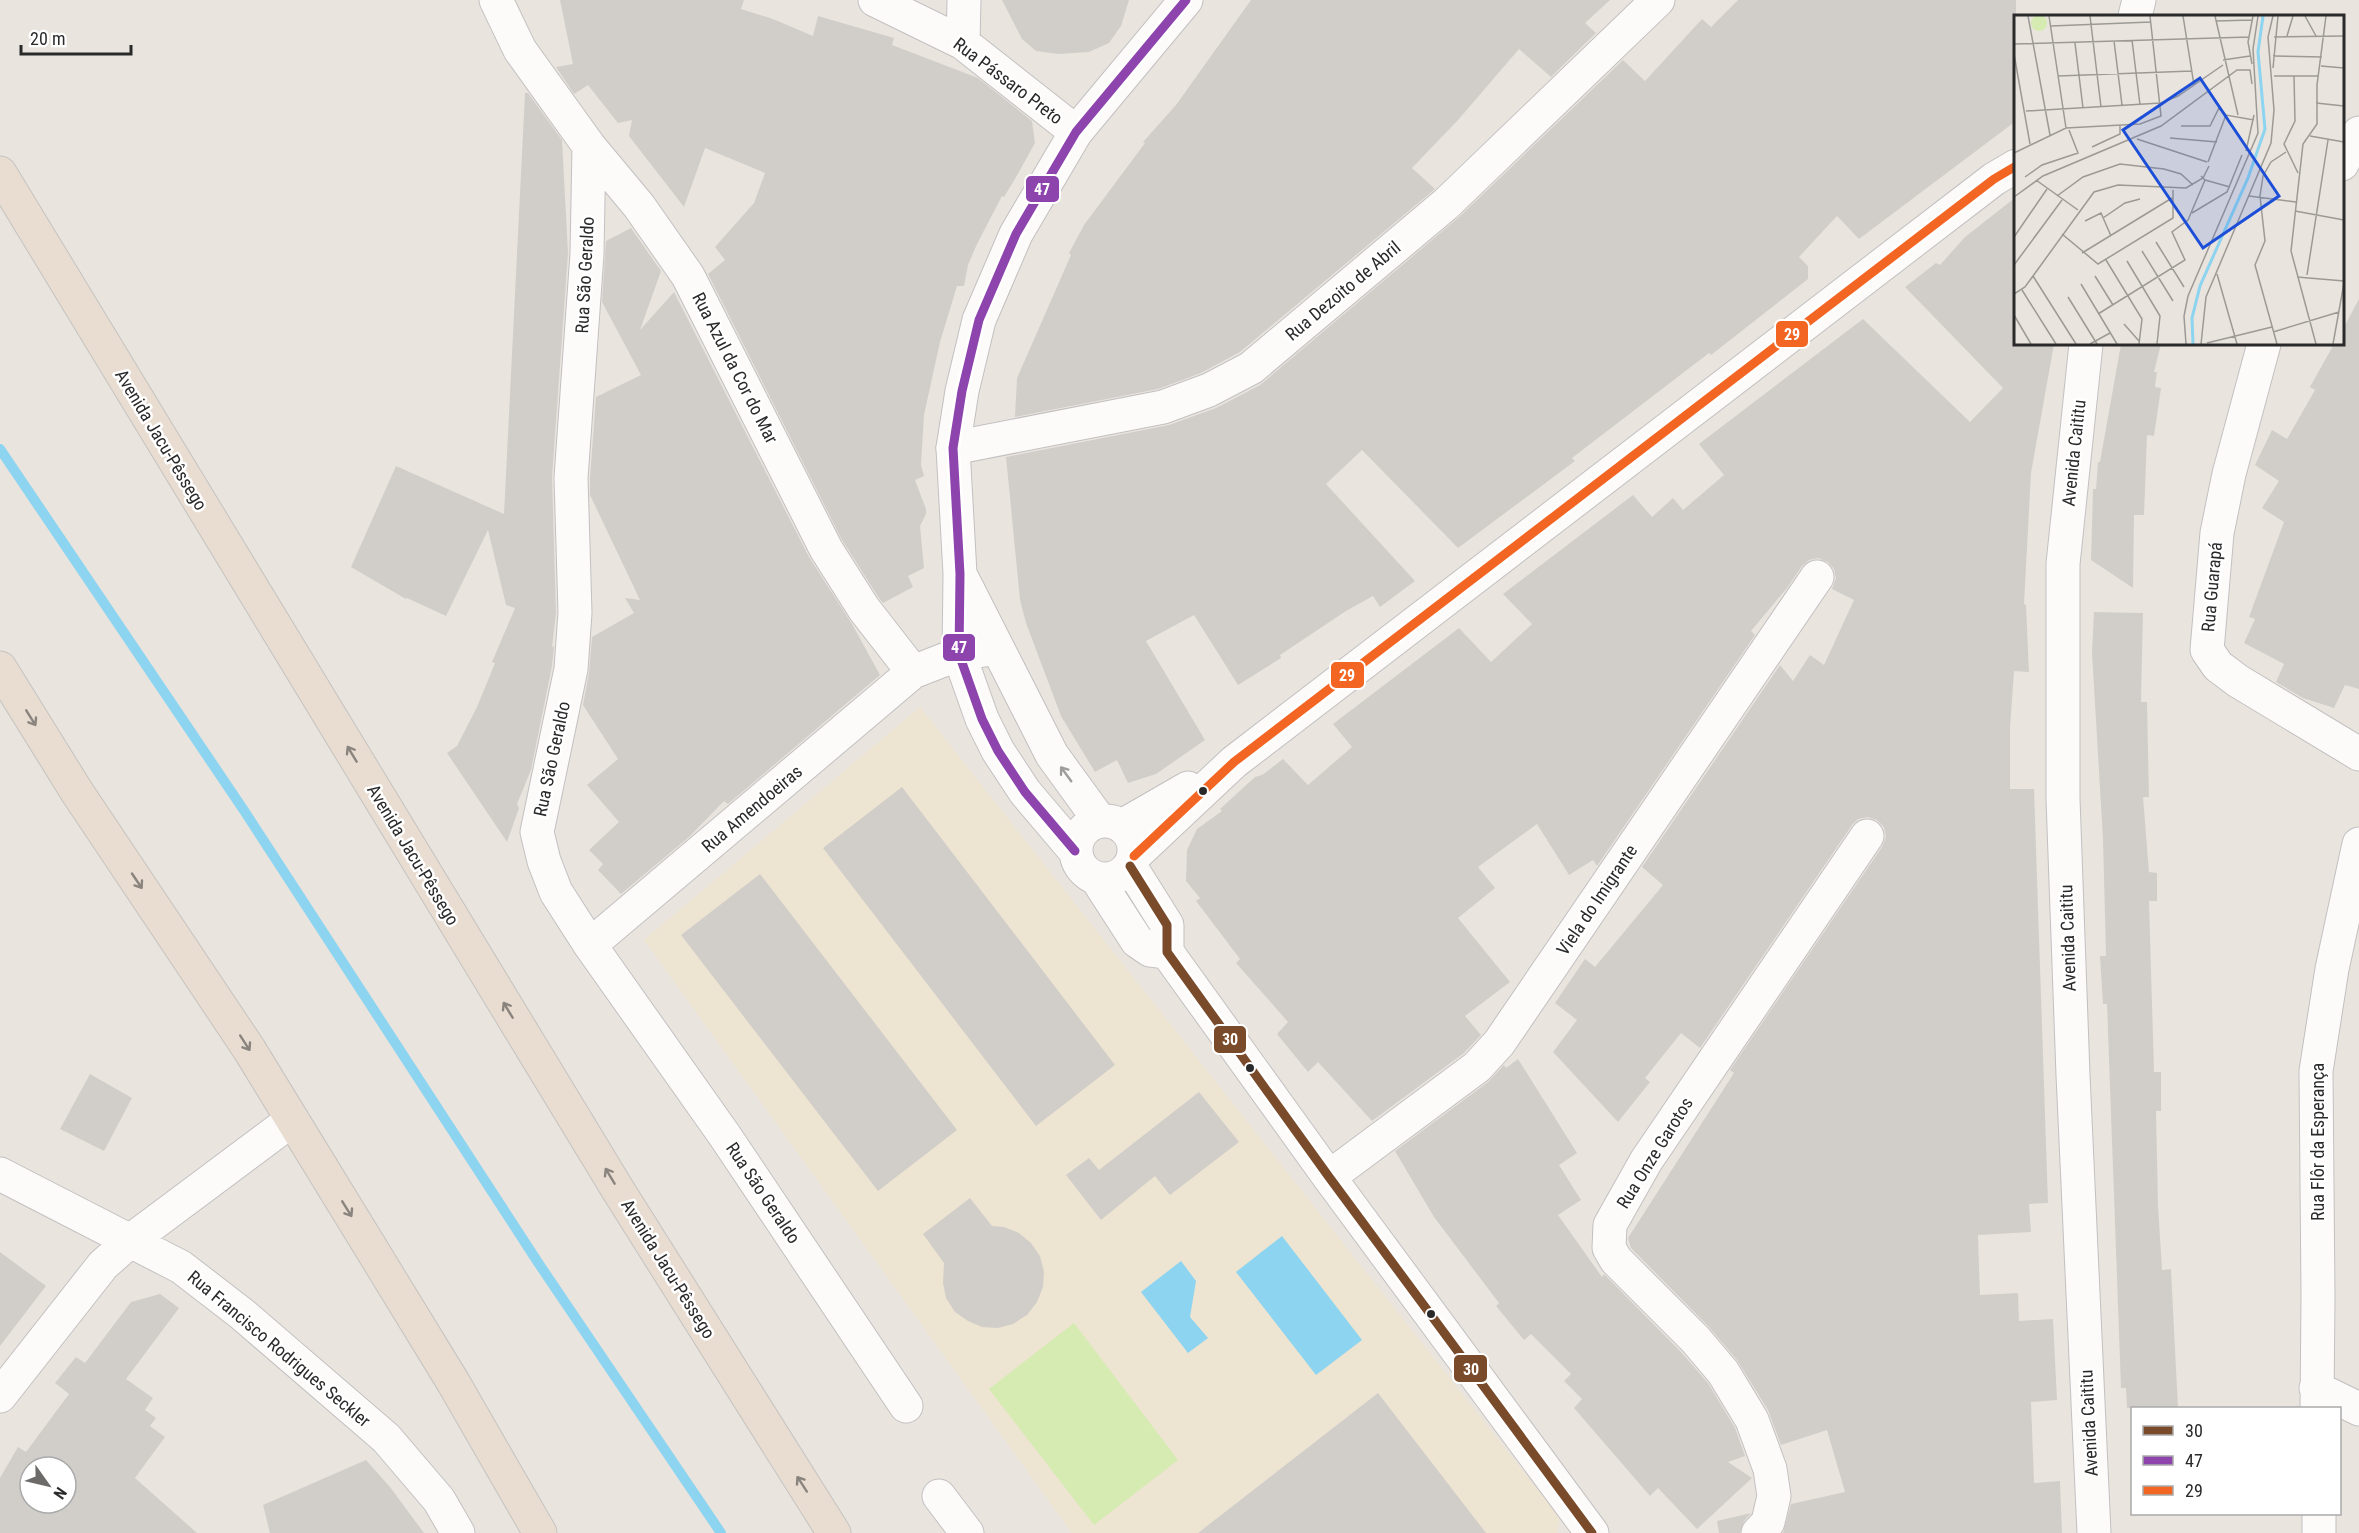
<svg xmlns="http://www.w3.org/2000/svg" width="2359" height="1533" font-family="'Roboto Condensed',sans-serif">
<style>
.education{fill:#ede4d2}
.pitch{fill:#d5ebb1}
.water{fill:#8cd4f0}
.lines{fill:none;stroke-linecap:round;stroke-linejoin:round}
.stream{stroke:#8cd4f0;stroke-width:10}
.building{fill:#d1ceca;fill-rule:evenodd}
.street-casing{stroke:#c2c0c0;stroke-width:35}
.secondary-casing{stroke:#c2c0c0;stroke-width:35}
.highway-casing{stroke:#c4c3c0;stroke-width:35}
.street{stroke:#fcfbfa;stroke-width:33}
.secondary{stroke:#fcfbfa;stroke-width:33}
.highway{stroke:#e9ddd2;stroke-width:33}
.bus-1-casing{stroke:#fff;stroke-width:14}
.bus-2-casing{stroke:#fff;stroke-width:14}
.bus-3-casing{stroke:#fff;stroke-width:14}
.bus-1{stroke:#7a4b2a;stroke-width:9}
.bus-2{stroke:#8e44ad;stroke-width:9}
.bus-3{stroke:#f26522;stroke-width:9}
.oneway{stroke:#8a847e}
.oneway2{stroke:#9e9d9c}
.bus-dot{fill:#2a2a2a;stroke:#fff;stroke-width:2}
.labels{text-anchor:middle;stroke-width:5;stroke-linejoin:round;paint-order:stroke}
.street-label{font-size:18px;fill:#2a2a2a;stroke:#fff}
.inset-river{fill:none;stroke:#8cd4f0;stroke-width:3}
.inset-road{fill:none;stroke:#9d9a96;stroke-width:1.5}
.view{fill:#1d4ed8;fill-opacity:0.15;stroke:#1d4ed8;stroke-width:3}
.inset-edge{fill:none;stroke:#2a2a2a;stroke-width:3}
.line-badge{stroke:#fff;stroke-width:2}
.badge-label{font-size:16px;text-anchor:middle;font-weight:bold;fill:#fff}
</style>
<rect width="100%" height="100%" fill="#e9e4de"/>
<!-- education -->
<path class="education" d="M920,707L1560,1518L1557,1533H1072L644,940Z"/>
<!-- pitch -->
<path class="pitch" d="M1074,1323L1178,1460L1094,1525L989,1389Z"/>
<!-- water -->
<path class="water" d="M1282,1236L1362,1340L1316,1375L1236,1272Z
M1181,1261L1196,1281L1190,1317L1208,1338L1188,1353L1141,1292Z"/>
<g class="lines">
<!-- stream -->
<path class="stream" d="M0,449L245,812L539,1264L721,1533"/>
</g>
<!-- building -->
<path class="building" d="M560,0H744L741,9L773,19L813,36L818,16L894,38L892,45L978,78L1032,121L1035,143L1015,179L1004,197L1002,196L977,244L968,265L964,286H957L940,342L924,415L921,465L924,476L915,480L926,509V514L920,526L924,568L908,576L913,587L883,603L879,598L842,540L708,274L725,260L715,247L754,203L765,173L705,148L684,207L629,136L632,120L618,123L588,85L574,94L556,67L573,64Z
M1002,0H1129L1121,26L1109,43L1089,52L1058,54L1036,51L1022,39Z
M1251,0H1610L1585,23L1596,33L1551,77L1519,49L1459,119L1412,168L1435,189L1240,352L1201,373L1158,389L1015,417L1017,378L1071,255L1069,253L1084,225L1145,143L1143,142L1176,105Z
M1738,0H2016V121L1859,239L1837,216L1799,257L1808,266V279L1711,355L1709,353L1572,458L1575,461L1458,548L1362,450L1326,484L1415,581L1380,607L1373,596L1346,611L1280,655L1281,658L1238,685L1194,615L1146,641L1205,740L1156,774L1128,783L1117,760L1095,772L1061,716L1026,623L1020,600L1006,457L1169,425L1216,408L1260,385L1458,218L1623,60L1645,81L1702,19L1711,27Z
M525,93H528L562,140L568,253L552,477L556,613L552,647L554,646L552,666L531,770L517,804L519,808L507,842L447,753L457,746L477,707L495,663L492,662L515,608L506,605L488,530L446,616L407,598L406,599L351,567L396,466L504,514Z
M2016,197V344H2054L2031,473L2024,604L2026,605L2029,672L2014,671L2010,728V789H2034L2048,1203L2029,1204L2031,1232L1978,1235L1980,1295L2018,1293L2019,1321L2053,1319L2057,1400L2031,1402L2034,1483L2060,1481L2062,1533H1783L1791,1504L1845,1492L1827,1430L1781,1445L1768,1410L1737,1360L1708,1326L1631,1248L1628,1238L1734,1073L1730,1070L1882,847L1886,837L1884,827L1877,820L1868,817L1858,819L1852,825L1700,1048L1681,1033L1645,1078L1650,1082L1618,1122L1553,1052L1577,1020L1555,1003L1585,959L1595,967L1663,885L1642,867L1780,665L1793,681L1810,655L1824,665L1854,600L1832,589L1836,578L1834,569L1828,562L1818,558L1809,560L1802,566L1787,588L1751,631L1755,635L1597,866L1593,860L1569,875L1537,824L1478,867L1495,888L1458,918L1510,982L1465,1016L1481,1035L1464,1053L1372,1121L1318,1062L1308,1072L1277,1034L1288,1022L1236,963L1240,959L1196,901L1200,898L1186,881L1187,850L1197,829L1222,811L1220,809L1255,777L1262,775L1283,759L1308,785L1352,747L1333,724L1459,628L1491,662L1532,624L1503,594L1633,495L1652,517L1673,498L1683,510L1724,475L1699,444L1863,319L1970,422L2003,388L1905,287L1936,263L1940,265L1965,237Z
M631,228L661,271L640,330L674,292L809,557L852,624L880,675L728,804L724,801L689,837L621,894L598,870L603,864L589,850L619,822L587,785L618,759L583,705L589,673L592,637L634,613L625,598L640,600L590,495V478L596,397L641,375L602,302L606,241Z
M2359,299V689L2345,685L2334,708L2303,698L2276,682L2284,664L2244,643L2255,619L2249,617L2284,522L2262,508L2279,481L2255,465L2272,430L2287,439L2315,390L2310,387L2334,344H2343V329Z
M2121,344H2161L2154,372H2157L2155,387L2161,388L2154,436L2147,435L2144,515H2134L2133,588L2091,560L2093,489H2096L2098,462H2100Z
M2094,612L2143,613L2141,702H2147L2149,797H2143L2149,872L2157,873V901H2149L2154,1072H2161V1111H2156L2158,1205L2162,1270L2171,1269L2178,1408H2127L2126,1388H2121L2107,1004H2103L2100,956H2106L2103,839L2092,653Z
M902,787L1115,1065L1036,1126L823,848Z
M760,874L957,1130L878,1191L681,935Z
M1518,1059L1577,1153L1559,1165L1581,1200L1558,1215L1602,1277L1604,1274L1681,1352L1708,1383L1735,1428L1745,1456L1728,1462L1752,1478L1697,1529L1658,1488L1650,1496L1574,1408L1582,1399L1564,1381L1571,1374L1531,1334L1524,1340L1496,1306L1499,1303L1434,1217L1395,1151L1488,1082L1504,1065L1506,1068Z
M90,1074L132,1098L104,1151L60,1129Z
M1199,1092L1239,1142L1170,1195L1155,1176L1101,1220L1066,1175L1089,1158L1099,1170Z
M970,1198L992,1226L1004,1227L1019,1233L1031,1243L1040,1256L1044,1272L1043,1287L1037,1302L1027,1315L1013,1324L998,1328L982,1327L968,1321L955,1312L946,1298L943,1283L944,1263L923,1234Z
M0,1252L46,1286L0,1346Z
M160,1294L179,1308L126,1379L153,1398L145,1410L156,1418L150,1426L165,1437L135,1478L197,1533H0V1478L18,1447L26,1452L69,1394L55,1383L76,1357L85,1363L131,1302ZM30,1467H66V1503H30Z
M1378,1393L1486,1533H1198Z
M366,1460L390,1487L424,1533H270L263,1505Z
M1751,1513L1744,1521L1740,1533H1719L1717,1521Z"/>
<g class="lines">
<!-- street casing -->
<g class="street-casing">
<path id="street" d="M496,0L520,50L589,146L639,206L688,276L826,549L864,609L913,672L959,654L997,648
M875,0L963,43L1076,132
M2135,16L2139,0
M963,43L964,0
M589,146L587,254L571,478L575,613L571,669L537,832L544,861L556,892L590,945L725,1136L906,1406
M2342,164L2359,133
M2086,344L2063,564V799L2073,1075L2094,1533
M2264,344L2229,474L2217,533L2207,650L2218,666L2238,681L2359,754
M953,448L1163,407L1209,390L1251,368L1446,204L1658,0
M1122,826L1188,788
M1134,856L1234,762L1994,179L2016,166
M590,945L913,672
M0,1174L181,1267L242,1314L386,1438L439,1500L458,1533
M1329,1177L1477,1067L1499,1043L1817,577
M2316,1388L2359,1409
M0,1396L103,1265L130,1241L292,1120
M2317,1408L2318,1296L2316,1071L2332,969L2359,844
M939,1496L967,1533
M2319,1514V1533
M1758,1533L1768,1522L1774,1496L1770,1469L1752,1420L1723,1372L1695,1339L1616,1260L1609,1248L1610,1225L1646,1161L1867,836"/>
</g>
<!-- secondary casing -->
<g class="secondary-casing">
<path id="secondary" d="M962,578L1052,755L1100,821
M1076 850a29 29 0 1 1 58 0a29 29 0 1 1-58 0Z
M1075,851L1025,792L998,751L982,719L959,654L960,574L953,448L962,391L979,320L1016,234L1076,132L1186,0
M1130,866L1167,925V952L1329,1177L1592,1533
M1097,879L1137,941L1150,950L1167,952"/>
</g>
<!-- highway casing -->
<g class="highway-casing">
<path id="highway" d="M0,173L618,1190L834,1533
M0,668L77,792L249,1049L453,1382L540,1533"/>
</g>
<!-- street -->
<use href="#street" class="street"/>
<!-- secondary -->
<use href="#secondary" class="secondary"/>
<!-- highway -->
<use href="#highway" class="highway"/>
<!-- bus-1 casing -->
<g class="bus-1-casing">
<path id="bus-1" d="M1130,866L1167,925V952L1329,1177L1592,1533"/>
</g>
<!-- bus-2 casing -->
<g class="bus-2-casing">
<path id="bus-2" d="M1075,851L1025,792L998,751L982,719L959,654L960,574L953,448L962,391L979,320L1016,234L1076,132L1186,0"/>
</g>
<!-- bus-3 casing -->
<g class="bus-3-casing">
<path id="bus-3" d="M1134,856L1234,762L1994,179L2016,166"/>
</g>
<!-- bus-1 -->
<use href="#bus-1" class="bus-1"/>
<!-- bus-2 -->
<use href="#bus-2" class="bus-2"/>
<!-- bus-3 -->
<use href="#bus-3" class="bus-3"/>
</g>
<!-- one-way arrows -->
<defs><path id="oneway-shaft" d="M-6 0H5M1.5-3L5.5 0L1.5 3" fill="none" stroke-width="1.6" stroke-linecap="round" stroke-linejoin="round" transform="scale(1.5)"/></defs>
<g class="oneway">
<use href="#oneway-shaft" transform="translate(31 718) rotate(58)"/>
<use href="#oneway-shaft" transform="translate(352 754) rotate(-121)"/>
<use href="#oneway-shaft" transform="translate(137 881) rotate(56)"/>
<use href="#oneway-shaft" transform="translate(508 1010) rotate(-121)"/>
<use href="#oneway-shaft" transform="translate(245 1043) rotate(57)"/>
<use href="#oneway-shaft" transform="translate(610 1176) rotate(-121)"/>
<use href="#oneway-shaft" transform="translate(347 1209) rotate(58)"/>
<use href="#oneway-shaft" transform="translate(802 1484) rotate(-123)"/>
</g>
<use class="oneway2" href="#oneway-shaft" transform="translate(1066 774) rotate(-126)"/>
<!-- markers -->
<g class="bus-dot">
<circle cx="1203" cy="791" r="5"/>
<circle cx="1250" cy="1068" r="5"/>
<circle cx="1431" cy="1314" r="5"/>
</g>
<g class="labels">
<!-- street labels -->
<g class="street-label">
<text transform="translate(1008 81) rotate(37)" y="6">Rua Pássaro Preto</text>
<text transform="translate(585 275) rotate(-87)" y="6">Rua São Geraldo</text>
<text transform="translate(1343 291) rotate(-40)" y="6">Rua Dezoito de Abril</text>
<text transform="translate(735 368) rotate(63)" y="6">Rua Azul da Cor do Mar</text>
<text transform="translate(161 440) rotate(59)" y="6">Avenida Jacu-Pêssego</text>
<text transform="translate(2074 453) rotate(-84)" y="6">Avenida Caititu</text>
<text transform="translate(2212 587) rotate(-85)" y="6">Rua Guarapá</text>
<text transform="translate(552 759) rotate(-78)" y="6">Rua São Geraldo</text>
<text transform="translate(752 809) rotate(-40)" y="6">Rua Amendoeiras</text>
<text transform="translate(413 855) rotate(59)" y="6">Avenida Jacu-Pêssego</text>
<text transform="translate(1597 900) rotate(-56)" y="6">Viela do Imigrante</text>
<text transform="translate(2068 938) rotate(-92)" y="6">Avenida Caititu</text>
<text transform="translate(2318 1142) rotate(-90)" y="6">Rua Flôr da Esperança</text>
<text transform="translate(1655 1153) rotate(-58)" y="6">Rua Onze Garotos</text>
<text transform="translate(763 1193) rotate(56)" y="6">Rua São Geraldo</text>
<text transform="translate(668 1269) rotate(58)" y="6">Avenida Jacu-Pêssego</text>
<text transform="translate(279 1349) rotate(40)" y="6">Rua Francisco Rodrigues Seckler</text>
<text transform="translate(2089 1423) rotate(-93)" y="6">Avenida Caititu</text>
</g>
</g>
<!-- overview -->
<g transform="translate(2014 15)">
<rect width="330" height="330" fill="#e9e4de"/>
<path d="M17 8a8 8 0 1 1 16 0a8 8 0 1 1-16 0Z" fill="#d5ebb1"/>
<path class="inset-river" d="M179,329L178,303L186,271L234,163L251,114L244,37L249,1"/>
<path class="inset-road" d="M14,1L36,120M35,1L52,113M76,1L87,92M169,1L180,70M201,1L224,100M291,1L302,21M202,6L238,5M37,11L137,7M273,21L279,1M260,22L330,21M118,25L126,90M100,26L108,90M61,28L69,93M0,29L235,22M0,39L16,129M259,41L308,42M209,45L236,41M238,49L234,27L239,1M307,51L330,53M259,53L264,1M44,61L178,56M260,61H304M280,61L281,106L270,129L284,158M302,88L330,91M12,96L147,88L164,81L209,50M167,111H196L205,93L212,100M296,121L330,127M156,123L203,127M123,124L193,147M78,132L106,119V111M232,136L240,100M0,138L52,113L126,109L147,101L136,1M194,147L212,100L240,105M11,162L28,150L64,138L55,115M22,165L64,195M191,165L216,172M43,181L69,162L106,149L150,154L167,159L179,170M235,181L282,187M0,182L29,161L147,111L223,55H236L238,69M281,196L330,205M178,198L213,177L228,140M89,203L111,188L126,184M71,206L87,198L97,221M48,219L84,249L159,203V175M0,222L33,174M142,227L170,272M128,236L159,286M68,238L158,183M92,245L128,304L125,329M113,246L146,301L143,329M0,250L48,185M203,259L223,329M293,260L314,125M19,261L62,329M81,261L99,290M283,262L330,266M67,269L103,329M8,275L42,329M0,279L11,272L80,177L104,170L172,173L189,163L195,151M54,282L83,329M84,299L171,245L158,217L174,205L191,165L187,161M0,300L17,329M110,309L125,326M259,317L325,297M193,328L258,312M76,329L96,318M172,329L170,301L174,281L244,118L239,34L244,1M187,329L192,282L257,128L260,95L254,22L259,1M263,329L241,250L251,226L246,181L249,161L257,147L272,137M302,329L277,236L289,129L303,109V70L312,1M319,329L330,268"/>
<path class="view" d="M186,63L265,181L189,233L109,115Z"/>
<rect width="330" height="330" class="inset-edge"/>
</g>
<g class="line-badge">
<rect x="1025" y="175" width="35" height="28" rx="6" fill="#8e44ad"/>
<rect x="1775" y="320" width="34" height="28" rx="6" fill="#f26522"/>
<rect x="942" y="633" width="34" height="29" rx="6" fill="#8e44ad"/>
<rect x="1330" y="661" width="35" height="28" rx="6" fill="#f26522"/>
<rect x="1213" y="1025" width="34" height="29" rx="6" fill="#7a4b2a"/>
<rect x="1453" y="1354" width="35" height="29" rx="6" fill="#7a4b2a"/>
</g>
<g class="badge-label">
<text x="1042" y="195">47</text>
<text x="1792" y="340">29</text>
<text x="959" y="653">47</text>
<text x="1347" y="681">29</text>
<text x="1230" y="1045">30</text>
<text x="1471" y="1375">30</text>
</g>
<!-- legend -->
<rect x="2131" y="1407" width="210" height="108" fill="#ffffff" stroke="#aaaaaa" stroke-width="1.5"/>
<rect x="2143" y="1426" width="30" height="9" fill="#7a4b2a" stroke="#aaaaaa" stroke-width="1.5"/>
<text x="2185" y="1437" font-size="18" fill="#2a2a2a">30</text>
<rect x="2143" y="1456" width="30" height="9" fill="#8e44ad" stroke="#aaaaaa" stroke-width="1.5"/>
<text x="2185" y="1467" font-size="18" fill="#2a2a2a">47</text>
<rect x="2143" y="1486" width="30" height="9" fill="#f26522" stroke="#aaaaaa" stroke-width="1.5"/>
<text x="2185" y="1497" font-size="18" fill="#2a2a2a">29</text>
<!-- north arrow -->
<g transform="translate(48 1485) rotate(124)"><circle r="28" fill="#ffffff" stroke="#aaaaaa" stroke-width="1.5"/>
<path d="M0-4.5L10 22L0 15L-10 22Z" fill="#6d6b69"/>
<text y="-9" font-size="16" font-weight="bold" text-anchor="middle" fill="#2a2a2a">N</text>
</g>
<!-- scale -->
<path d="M21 45v9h110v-9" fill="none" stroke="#2a2a2a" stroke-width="3"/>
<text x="30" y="45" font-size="18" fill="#2a2a2a" stroke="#ffffff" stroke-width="4.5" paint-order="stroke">20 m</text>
</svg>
